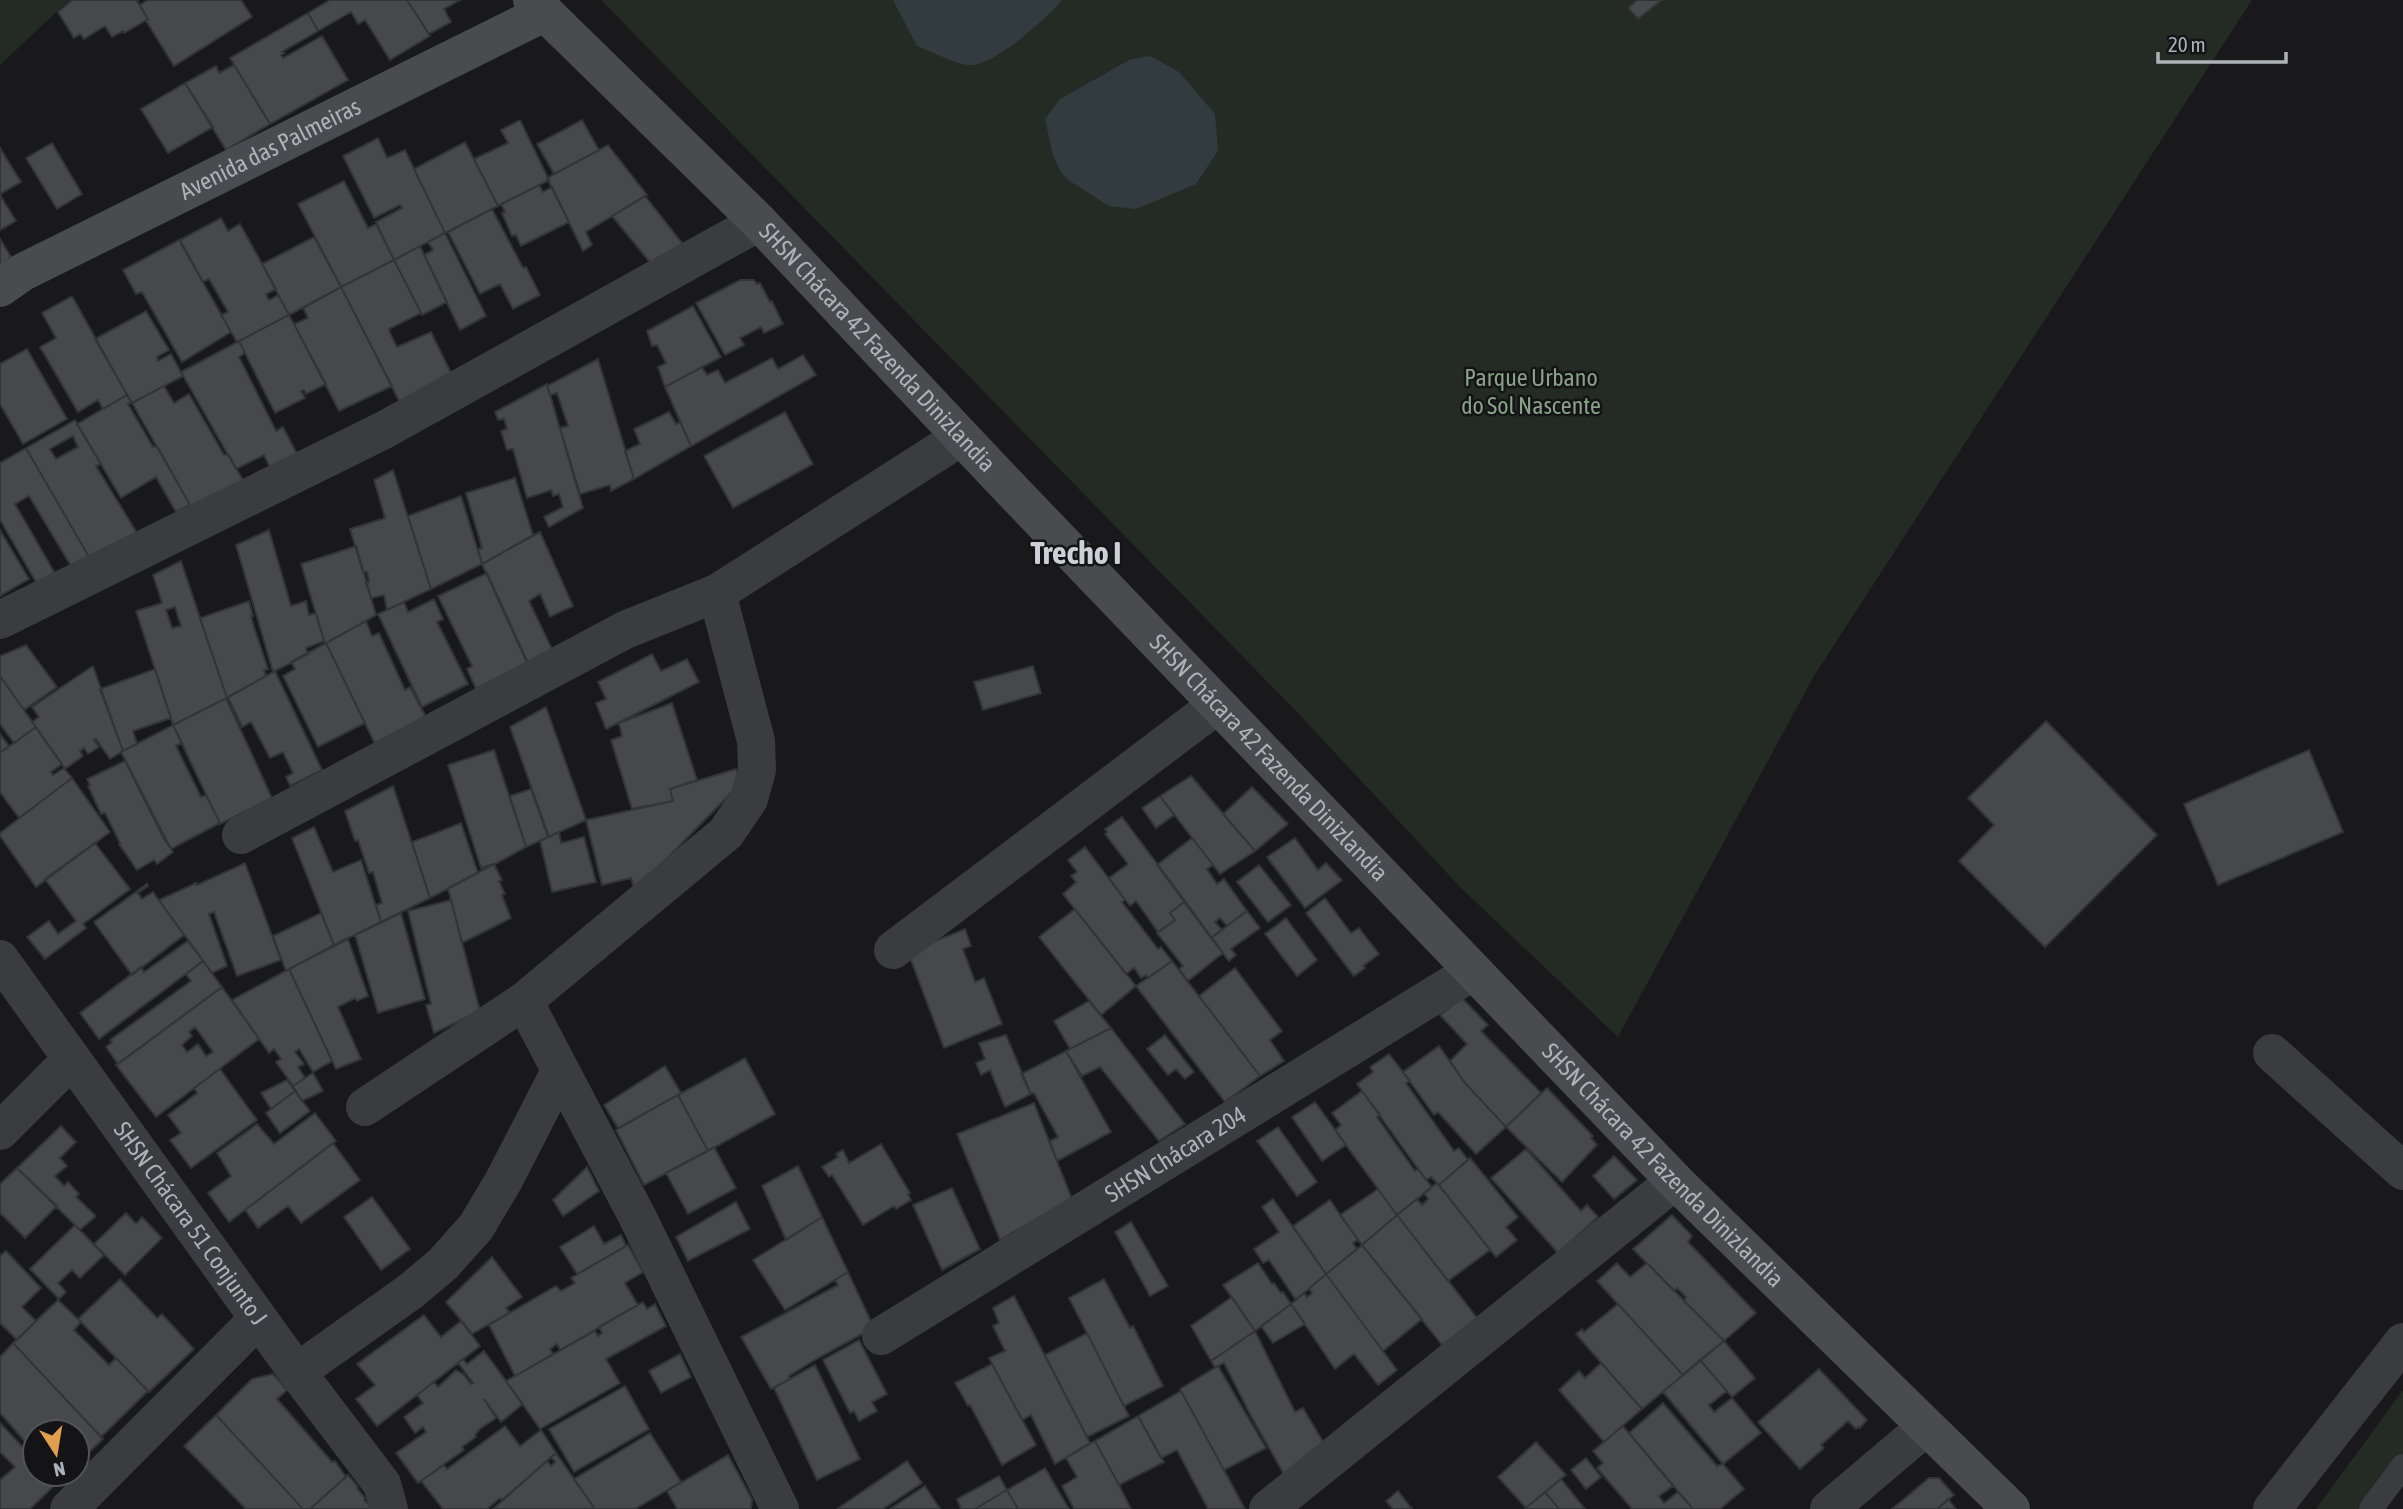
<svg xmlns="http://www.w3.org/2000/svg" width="2403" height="1509" font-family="'Asap Condensed',sans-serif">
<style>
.green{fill:#232b24}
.water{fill:#323b40}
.building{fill:#46484b;stroke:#333437;stroke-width:2;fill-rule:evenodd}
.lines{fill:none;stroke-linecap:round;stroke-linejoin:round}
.lane{stroke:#3b3c40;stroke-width:24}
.street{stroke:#3b3c40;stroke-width:38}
.secondary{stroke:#494b4f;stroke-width:38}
.labels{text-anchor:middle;stroke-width:5;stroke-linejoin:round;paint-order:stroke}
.street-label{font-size:24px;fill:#adb2b9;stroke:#141416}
.park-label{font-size:24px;fill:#87a286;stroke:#141416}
.district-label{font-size:32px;font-weight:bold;fill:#cdd0d6;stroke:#141416}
</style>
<rect width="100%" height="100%" fill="#19191b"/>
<!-- green -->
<path class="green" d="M0,0H69L0,65Z
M601,0H2252L1814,676L1618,1037L1461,888L1297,712Z
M2403,1390V1466L2370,1509H2316Z"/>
<!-- water -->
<path class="water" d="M893,0H1062C1047,18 993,67 969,65C958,65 930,51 917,46Z
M1150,56L1179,72L1215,114L1218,151L1196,184L1136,209L1109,206L1068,180L1061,172L1053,155L1045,119L1060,99L1131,59Z"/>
<!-- building -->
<path class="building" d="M139,0L137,1L148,19L124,33L123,31L112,37L105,26L84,39L80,34L74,38L58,12L72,0Z
M148,0H241L252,17L174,66L146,21L148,19L140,5Z
M330,0H407L430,36L390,60L365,20L358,24L351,12L318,31L308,13Z
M407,0H460L444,9L451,22L429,34Z
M1637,0H1662L1638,19L1628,8Z
M308,13L318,31L282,52L284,53L281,55L283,58L322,36L348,80L270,124L230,58Z
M234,65L270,124L226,150L185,83L216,66L219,73Z
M185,83L213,127L168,153L141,109Z
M520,120L549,180L498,206L474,159L508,143L501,130Z
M582,120L599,150L554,174L537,144Z
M378,138L387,158L405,150L445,233L394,260L376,222L402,208L400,205L374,218L343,156Z
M465,142L498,206L445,233L414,169Z
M52,143L82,194L57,209L26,158Z
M608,145L647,195L586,232L592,245L583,251L547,178Z
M0,148L21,182L0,194Z
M344,181L368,228L376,224L394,260L341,287L298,204Z
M539,185L543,192L552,187L569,222L521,246L516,235L512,236L502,213L505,212L501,204Z
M0,195L16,221L0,230Z
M645,196L686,248L653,266L612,216Z
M492,209L523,268L526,267L540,295L513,309L500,284L480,294L448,232Z
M221,218L228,231L240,224L276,289L266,294L269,300L278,295L289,315L237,342L221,315L228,312L209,279L203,282L180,240Z
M445,233L486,316L460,330L424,255L433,250L428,242Z
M314,237L341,287L289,315L262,264Z
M0,239L11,257L0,268Z
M179,240L231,332L182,362L142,292L136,294L123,270Z
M420,246L447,302L422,315L394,260Z
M394,260L421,313L389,329L390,333L397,347L431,332L453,377L400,403L341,287Z
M740,280H754L757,284L760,283L770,302L772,301L783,324L764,333L761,327L740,338L744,345L725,355L696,303Z
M341,287L392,386L339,411L294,324L308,318L303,308Z
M72,296L127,395L103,409L98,400L78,412L40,347L56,338L42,313Z
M693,306L721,357L665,387L658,367L666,363L657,345L652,346L647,331Z
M146,311L169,350L157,357L158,361L171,354L183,376L132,403L95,339Z
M289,315L326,384L306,394L304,390L301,391L305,398L275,413L239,341Z
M239,341L245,353L239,357L276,431L283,427L297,454L271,470L264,455L236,469L181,372Z
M27,349L67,419L23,444L0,404V364Z
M803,355L816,375L691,446L665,387L702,367L707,375L718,370L725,383L772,358L778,369Z
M598,359L634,479L611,491L610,485L580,494L560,428L568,426L557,393L550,395L547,386Z
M547,384L583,508L549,527L544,517L563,507L559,494L553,496L551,490L527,498L513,449L507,450L501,431L507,429L504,419L498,420L495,412Z
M164,386L174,403L189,394L224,455L228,454L247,487L194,512L132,403Z
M127,395L131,403L128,404L153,447L157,446L190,505L176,512L156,477L121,498L77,424Z
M669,412L676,424L680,422L691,446L634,479L625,451L640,444L634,429Z
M785,412L813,464L733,508L704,456Z
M75,420L101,464L96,466L137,533L89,557L26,448ZM73,436L78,447L56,459L50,449Z
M26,448L89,557L71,566L29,496L15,504L56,575L37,584L0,520V463Z
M393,470L431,589L387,610L384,595L371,598L366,583L369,582L367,572H363L350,529L385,518L374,480Z
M515,478L533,535L482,564L478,549L482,548L466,493Z
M461,496L482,564L431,589L408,516Z
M0,530L29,579L0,596Z
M269,530L291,606L306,601L309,615L316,613L324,641L306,648L308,654L273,672L236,545Z
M540,532L573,606L550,617L540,594L529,601L553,651L528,665L482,564Z
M356,546L376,615L325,644L301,564Z
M181,561L227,698L173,725L136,611L162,603L153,575ZM175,607L181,626L172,628L166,610Z
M487,573L528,663L476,689L467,669L472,666L438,596Z
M434,599L443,619L437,622L468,684L422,707L378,614L404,602L408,612Z
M249,601L253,616H251L253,624L268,669L264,670L266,676L227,698L200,618Z
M366,621L372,636L379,633L405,690L410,687L427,719L375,744L326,643Z
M326,643L365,723L318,747L283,676L295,669L291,662Z
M26,645L57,687L24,710L0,676V656Z
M652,654L661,671L687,659L699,682L606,729L596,703L606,699L598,682Z
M93,666L123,751L110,759L96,739L94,740L99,747L88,754L84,748L80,751L83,756L65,769L32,722L39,717L32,707Z
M1033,666L1041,693L983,710L974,682Z
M155,669L171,718L133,731L137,744L123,751L100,689Z
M275,671L322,770L290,786L286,777L293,773L283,752L270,758L251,722L242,727L228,697Z
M0,676L36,727L14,743L0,724Z
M226,698L272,798L220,824L173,725Z
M672,703L697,780L670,789L673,801L632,809L611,740L622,736L619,723Z
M546,707L586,820L549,837L510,727Z
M2046,721L2157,835L2045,947L1959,861L1994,825L1968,798Z
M173,725L182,743L176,746L201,797L206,795L220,823L171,849L121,752Z
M36,727L62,764L51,772L53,775L64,768L72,778L19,818L0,792V753Z
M0,734L9,746L0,753Z
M494,750L526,847L497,863L481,868L448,765Z
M2309,750L2343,832L2218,885L2184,804Z
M125,761L164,839L173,852L157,864L154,860L137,870L119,844L120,843L105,813L101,814L88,786L90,785L87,779Z
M736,769L741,783L638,888H634L631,878L602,885L586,820L673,801L670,789Z
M1191,776L1255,851L1220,874L1160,796Z
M72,778L110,832L36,887L0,836V833Z
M393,786L430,898L381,922L376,905L382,903L373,872L369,873L358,840L355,841L345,811Z
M1252,787L1288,824L1255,851L1223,814Z
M531,789L548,837L526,847L510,796Z
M1160,796L1174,815L1156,828L1142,808Z
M1122,817L1185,901L1170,913L1175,920L1158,932L1136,901L1130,906L1109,878L1128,864L1105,834L1107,832L1105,829Z
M461,823L478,873L430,898L412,842Z
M314,827L333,872L361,860L381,922L334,945L292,838Z
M559,832L561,843L584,837L596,882L552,892L540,841Z
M1192,838L1213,865L1207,869L1217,884L1224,879L1247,911L1227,926L1220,918L1215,922L1222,930L1211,938L1157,865Z
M1295,838L1318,870L1326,863L1342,880L1305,908L1267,857Z
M95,843L130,889L83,924L86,928L45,959L27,937L49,921L58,934L76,921L45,879Z
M1085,847L1125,900L1122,902L1158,949L1161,947L1172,961L1148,978L1146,975L1141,978L1134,968L1126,974L1063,894L1076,882L1071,876L1077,872L1068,860Z
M245,863L281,960L237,976L214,912L209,914L227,966L212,973L159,900L196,883L197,885Z
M494,864L502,880L499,881L505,894L502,895L511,918L462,943L448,888Z
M1259,865L1291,905L1268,922L1237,882Z
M147,884L148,886L138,893L142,899L153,892L184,935L132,975L94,922Z
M1325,898L1351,933L1359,928L1379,954L1363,966L1365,968L1354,976L1306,913Z
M451,900L480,1011L434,1033L426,1005L431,1004L408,911Z
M1185,901L1223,953L1188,981L1179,969L1183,966L1157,933L1175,920L1170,913Z
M1075,909L1136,986L1101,1015L1039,937Z
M1247,911L1260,928L1231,949L1236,955L1229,961L1211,938Z
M321,913L334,945L286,971L273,936Z
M401,913L425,999L378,1013L355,935Z
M1286,918L1317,960L1297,976L1265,934Z
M965,929L971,946L963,949L975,982L984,978L1002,1024L944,1048L908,952Z
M348,939L368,996L357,1001L355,998L338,1007L361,1059L336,1069L289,969Z
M188,941L203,961L99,1039L80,1013L141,967L144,972Z
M203,961L222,987L118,1064L106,1047L112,1042L110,1040L191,981L186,974Z
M1172,961L1260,1076L1225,1102L1136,986Z
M1235,968L1282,1031L1270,1040L1284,1061L1260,1076L1199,996Z
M289,969L332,1061L313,1072L299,1049L295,1052L304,1064L298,1067L305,1078L293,1086L276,1062L281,1059L274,1049L269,1053L232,1000Z
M222,987L259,1039L156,1117L116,1065ZM195,1027L213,1052L206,1056L198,1044L187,1052L182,1045L192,1036L189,1032Z
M1462,998L1488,1025L1481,1031L1541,1093L1506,1127L1465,1083L1450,1061L1467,1044L1440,1015Z
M1089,1001L1111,1028L1070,1049L1054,1021Z
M1111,1028L1185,1124L1159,1141L1100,1067L1082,1076L1066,1051Z
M1006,1035L1031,1094L1005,1107L990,1070L981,1075L976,1063L985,1059L979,1043Z
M1165,1035L1194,1072L1185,1079L1176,1069L1168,1075L1147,1049Z
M1439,1046L1465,1083L1506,1127L1476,1154L1438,1112L1434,1115L1403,1072Z
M1066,1051L1111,1132L1057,1161L1050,1141L1058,1137L1034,1093L1031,1094L1021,1074Z
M1389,1054L1410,1081L1406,1083L1454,1151L1459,1148L1468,1160L1439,1185L1431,1177L1426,1180L1357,1084L1373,1072L1370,1067Z
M745,1058L775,1114L708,1151L678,1095Z
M665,1066L681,1093L618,1128L604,1105Z
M220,1069L257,1120L191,1168L170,1140L181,1133L168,1115L197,1093L194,1088Z
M313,1073L323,1091L302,1101L293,1086Z
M287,1080L295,1091L271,1109L261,1093Z
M1547,1088L1593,1136L1591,1138L1597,1145L1562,1182L1506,1127Z
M295,1091L310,1111L280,1133L266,1113Z
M1362,1091L1380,1115L1377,1117L1415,1171L1418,1169L1432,1187L1397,1215L1335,1130L1341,1125L1332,1113Z
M678,1095L708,1151L644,1185L616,1130Z
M1315,1102L1346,1145L1322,1161L1292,1117Z
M1034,1103L1072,1199L1000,1240L957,1134Z
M315,1113L336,1141L229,1222L208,1193L231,1176L217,1153L257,1124L274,1144Z
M61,1126L76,1142L60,1158L67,1166L55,1176L64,1186L68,1182L79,1194L76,1197L96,1216L80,1230L17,1168Z
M1278,1127L1317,1182L1297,1196L1257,1141Z
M333,1143L360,1180L301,1223L288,1206L258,1228L245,1210Z
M881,1144L910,1193L908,1194L911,1200L896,1209L894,1206L863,1225L832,1175L829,1177L822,1167L838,1157L836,1154L843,1150L849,1163Z
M714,1147L736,1188L688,1214L666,1173Z
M1526,1149L1581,1211L1587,1205L1598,1217L1558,1253L1491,1178Z
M1614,1156L1637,1180L1614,1199L1593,1176Z
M1470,1158L1518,1217L1506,1227L1517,1240L1496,1257L1439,1185Z
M798,1166L822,1217L786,1240L762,1186Z
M587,1167L599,1191L563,1216L553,1200Z
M17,1168L57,1206L25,1238L0,1213V1184Z
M1437,1183L1490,1250L1448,1281L1397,1215L1417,1199L1422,1205L1428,1199L1424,1193Z
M952,1188L980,1249L942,1270L913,1205Z
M1378,1189L1397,1215L1362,1245L1340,1215Z
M372,1197L410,1249L381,1270L344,1217Z
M1273,1199L1326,1274L1296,1300L1269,1260L1263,1263L1254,1249L1279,1232L1262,1207Z
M1330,1200L1358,1240L1353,1243L1357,1249L1326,1274L1293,1226Z
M736,1202L750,1229L688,1261L676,1237Z
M126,1213L136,1224L142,1217L162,1238L125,1275L94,1244Z
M1397,1215L1478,1319L1442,1345L1362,1245Z
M1672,1215L1692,1236L1688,1242L1756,1313L1724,1341L1684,1301L1686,1297L1677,1288L1674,1291L1633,1249Z
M822,1217L848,1272L785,1310L753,1260Z
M1131,1222L1168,1286L1150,1296L1115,1232Z
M75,1225L104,1255L80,1278L72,1270L58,1283L66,1292L59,1299L30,1269Z
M594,1226L604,1244L621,1235L626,1246L577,1274L560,1247Z
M628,1245L643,1272L625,1283L638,1305L560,1350L557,1344L550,1349L553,1354L515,1376L489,1325L556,1286L561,1291L575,1283L571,1278Z
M1362,1245L1422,1319L1383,1351L1326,1274Z
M6,1251L41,1288L22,1307L36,1321L17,1340L0,1323V1256Z
M492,1257L522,1297L506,1308L510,1312L472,1334L446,1302Z
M1258,1263L1272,1284L1274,1283L1281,1293L1283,1292L1291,1304L1255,1331L1223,1285Z
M1617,1263L1630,1277L1647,1263L1724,1341L1683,1375L1597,1281Z
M848,1272L875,1330L864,1333L818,1358L789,1376L790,1379L771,1389L741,1337L838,1285L835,1280Z
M1326,1274L1397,1370L1378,1385L1354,1354L1335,1369L1291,1304L1304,1293L1307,1297L1312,1293L1309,1289Z
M120,1279L157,1318L162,1314L194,1349L149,1392L78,1319Z
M1104,1279L1130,1328L1133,1326L1163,1386L1124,1406L1069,1298Z
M1014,1296L1090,1443L1055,1464L1031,1415L1022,1420L989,1358L1005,1351L993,1326L999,1323L993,1308Z
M1232,1297L1255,1331L1211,1361L1191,1326Z
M58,1300L81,1322L74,1330L109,1365L116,1358L148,1391L101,1437L13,1343Z
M643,1302L647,1309L655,1304L666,1326L606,1359L620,1383L540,1429L506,1381L595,1331L598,1336L602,1333L599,1327Z
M1291,1304L1305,1324L1273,1343L1261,1326Z
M1618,1304L1683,1375L1642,1409L1576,1334L1582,1329L1584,1332Z
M424,1315L441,1337L461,1321L480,1346L377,1426L356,1399L375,1385L357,1364Z
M1255,1331L1295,1412L1303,1408L1325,1445L1285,1476L1252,1418L1224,1363L1215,1368L1211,1361Z
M1087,1333L1129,1416L1087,1437L1045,1355Z
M859,1340L887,1394L872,1402L877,1411L859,1421L854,1411L850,1413L823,1360Z
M1724,1341L1755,1378L1732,1397L1700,1360Z
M13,1343L103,1439L77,1464V1432L72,1430L70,1432H35V1453L0,1413V1357Z
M484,1351L523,1404L501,1422L484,1399L496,1418L480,1429L475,1435L476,1437L462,1447L464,1450L418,1483L396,1453L426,1432L423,1427L415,1433L404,1417L423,1403L417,1395L434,1382L438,1387L456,1370L463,1374L471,1384L473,1383L458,1363L463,1359L467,1364Z
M680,1354L691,1377L661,1393L649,1371Z
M1700,1360L1727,1391L1709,1405L1714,1412L1732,1398L1761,1433L1723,1464L1663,1392Z
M1601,1363L1642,1409L1604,1442L1559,1390L1579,1371L1585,1378Z
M992,1364L1036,1445L1002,1465L970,1405L968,1406L955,1383Z
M815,1365L860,1459L817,1480L774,1388Z
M1218,1366L1266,1448L1224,1470L1180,1389Z
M1819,1369L1867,1420L1860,1428L1858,1427L1856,1429L1848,1421L1821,1445L1824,1448L1800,1469L1758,1422Z
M273,1374L287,1390L277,1399L332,1462L335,1461L346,1477L310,1509H303L216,1415L252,1379Z
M625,1386L649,1429L574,1472L549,1429Z
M1181,1391L1224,1470L1245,1509H1208L1177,1450L1161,1458L1138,1416Z
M1663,1403L1717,1466L1723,1464L1744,1489L1720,1509H1693L1629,1433Z
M216,1415L217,1416L303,1509H246L184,1446Z
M1138,1416L1164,1462L1119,1485L1095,1441Z
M0,1423L35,1460V1474H49L57,1483L30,1509H0V1480L15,1467L0,1452Z
M505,1426L520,1446L541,1430L556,1453L502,1500L500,1498L487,1509H443L421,1481L444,1465L447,1469Z
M1623,1426L1673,1486L1659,1496L1664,1503L1678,1492L1693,1509H1632L1597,1468L1603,1463L1593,1451Z
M650,1433L681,1482L635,1509H595L574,1479Z
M1095,1441L1119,1485L1131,1509H1074L1062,1486L1077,1477L1066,1458Z
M1536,1442L1566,1475L1526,1508L1498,1477Z
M556,1453L595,1509H493L547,1461L551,1466L555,1462L551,1457Z
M728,1455L752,1499L751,1509H677L667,1491Z
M1586,1458L1601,1477L1586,1489L1571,1470Z
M907,1461L922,1483L883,1509H837Z
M1045,1468L1069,1509H1018L1007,1490Z
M49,1474H67L57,1483Z
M348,1475L358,1487L357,1488L365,1498L364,1500L373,1509H310Z
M999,1476L1007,1490L975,1509H961L957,1499Z
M1929,1478H1939L1954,1495L1937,1509H1892Z
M1561,1479L1585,1509H1559L1545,1492Z
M925,1486L940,1509H890L905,1499Z
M1007,1490L1018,1509H975Z
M1398,1491L1412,1509H1393L1386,1501Z
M1545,1492L1559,1509H1525L1526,1508Z
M1948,1499L1956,1509H1937Z"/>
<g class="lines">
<!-- lane -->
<path class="lane" d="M2371,1509L2403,1466"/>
<!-- street -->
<g class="street">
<path d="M0,620L384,430L759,222"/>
<path d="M241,835L625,630L717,593L961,437"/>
<path d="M893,950L1217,705"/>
<path id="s1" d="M0,959L297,1372L382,1484L389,1509"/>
<path d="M524,1001L638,1218L780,1509"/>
<path d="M2272,1053L2403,1171"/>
<path d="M365,1107L524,1001L726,833L749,799L757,770L756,741L717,593"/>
<path d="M0,1131L72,1059"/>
<path id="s2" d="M881,1336L1472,972"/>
<path d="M297,1372L411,1291L443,1264L476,1227L504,1180L560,1071"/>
<path d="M69,1509L258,1319"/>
<path d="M1268,1509L1675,1181"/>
<path d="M1829,1509L1926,1427"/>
<path d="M2272,1509L2403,1342"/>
</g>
<!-- secondary -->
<g class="secondary">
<path id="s3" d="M532,0L759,222L1004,482L1675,1181L2011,1509"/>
<path id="s4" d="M0,288L23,272L544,13"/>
</g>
</g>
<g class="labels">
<!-- street labels -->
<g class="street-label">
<text dy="8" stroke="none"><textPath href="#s4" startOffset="304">Avenida das Palmeiras</textPath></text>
<text dy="8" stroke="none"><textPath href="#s3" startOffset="490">SHSN Chácara 42 Fazenda Dinizlandia</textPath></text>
<text dy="8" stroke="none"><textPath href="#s3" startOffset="1057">SHSN Chácara 42 Fazenda Dinizlandia</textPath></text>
<text dy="8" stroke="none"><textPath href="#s2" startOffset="346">SHSN Chácara 204</textPath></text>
<text dy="8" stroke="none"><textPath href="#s3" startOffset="1624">SHSN Chácara 42 Fazenda Dinizlandia</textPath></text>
<text dy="8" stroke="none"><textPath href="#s1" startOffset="326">SHSN Chácara 51 Conjunto J</textPath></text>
</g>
<!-- park labels -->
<g class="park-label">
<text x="1531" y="386">Parque Urbano<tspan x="1531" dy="28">do Sol Nascente</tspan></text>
</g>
<!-- district labels -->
<g class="district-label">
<text x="1076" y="564">Trecho I</text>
</g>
</g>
<!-- north arrow -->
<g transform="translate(56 1453) rotate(168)"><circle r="33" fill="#141416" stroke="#515357" stroke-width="2"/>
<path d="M0-5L12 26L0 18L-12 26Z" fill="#df9f4d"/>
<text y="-10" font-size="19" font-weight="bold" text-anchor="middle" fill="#adb2b9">N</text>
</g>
<!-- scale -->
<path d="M2158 52v10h128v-10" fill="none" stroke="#adb2b9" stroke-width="3.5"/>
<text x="2168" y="52" font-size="21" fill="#adb2b9" stroke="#141416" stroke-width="5" paint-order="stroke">20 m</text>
</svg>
